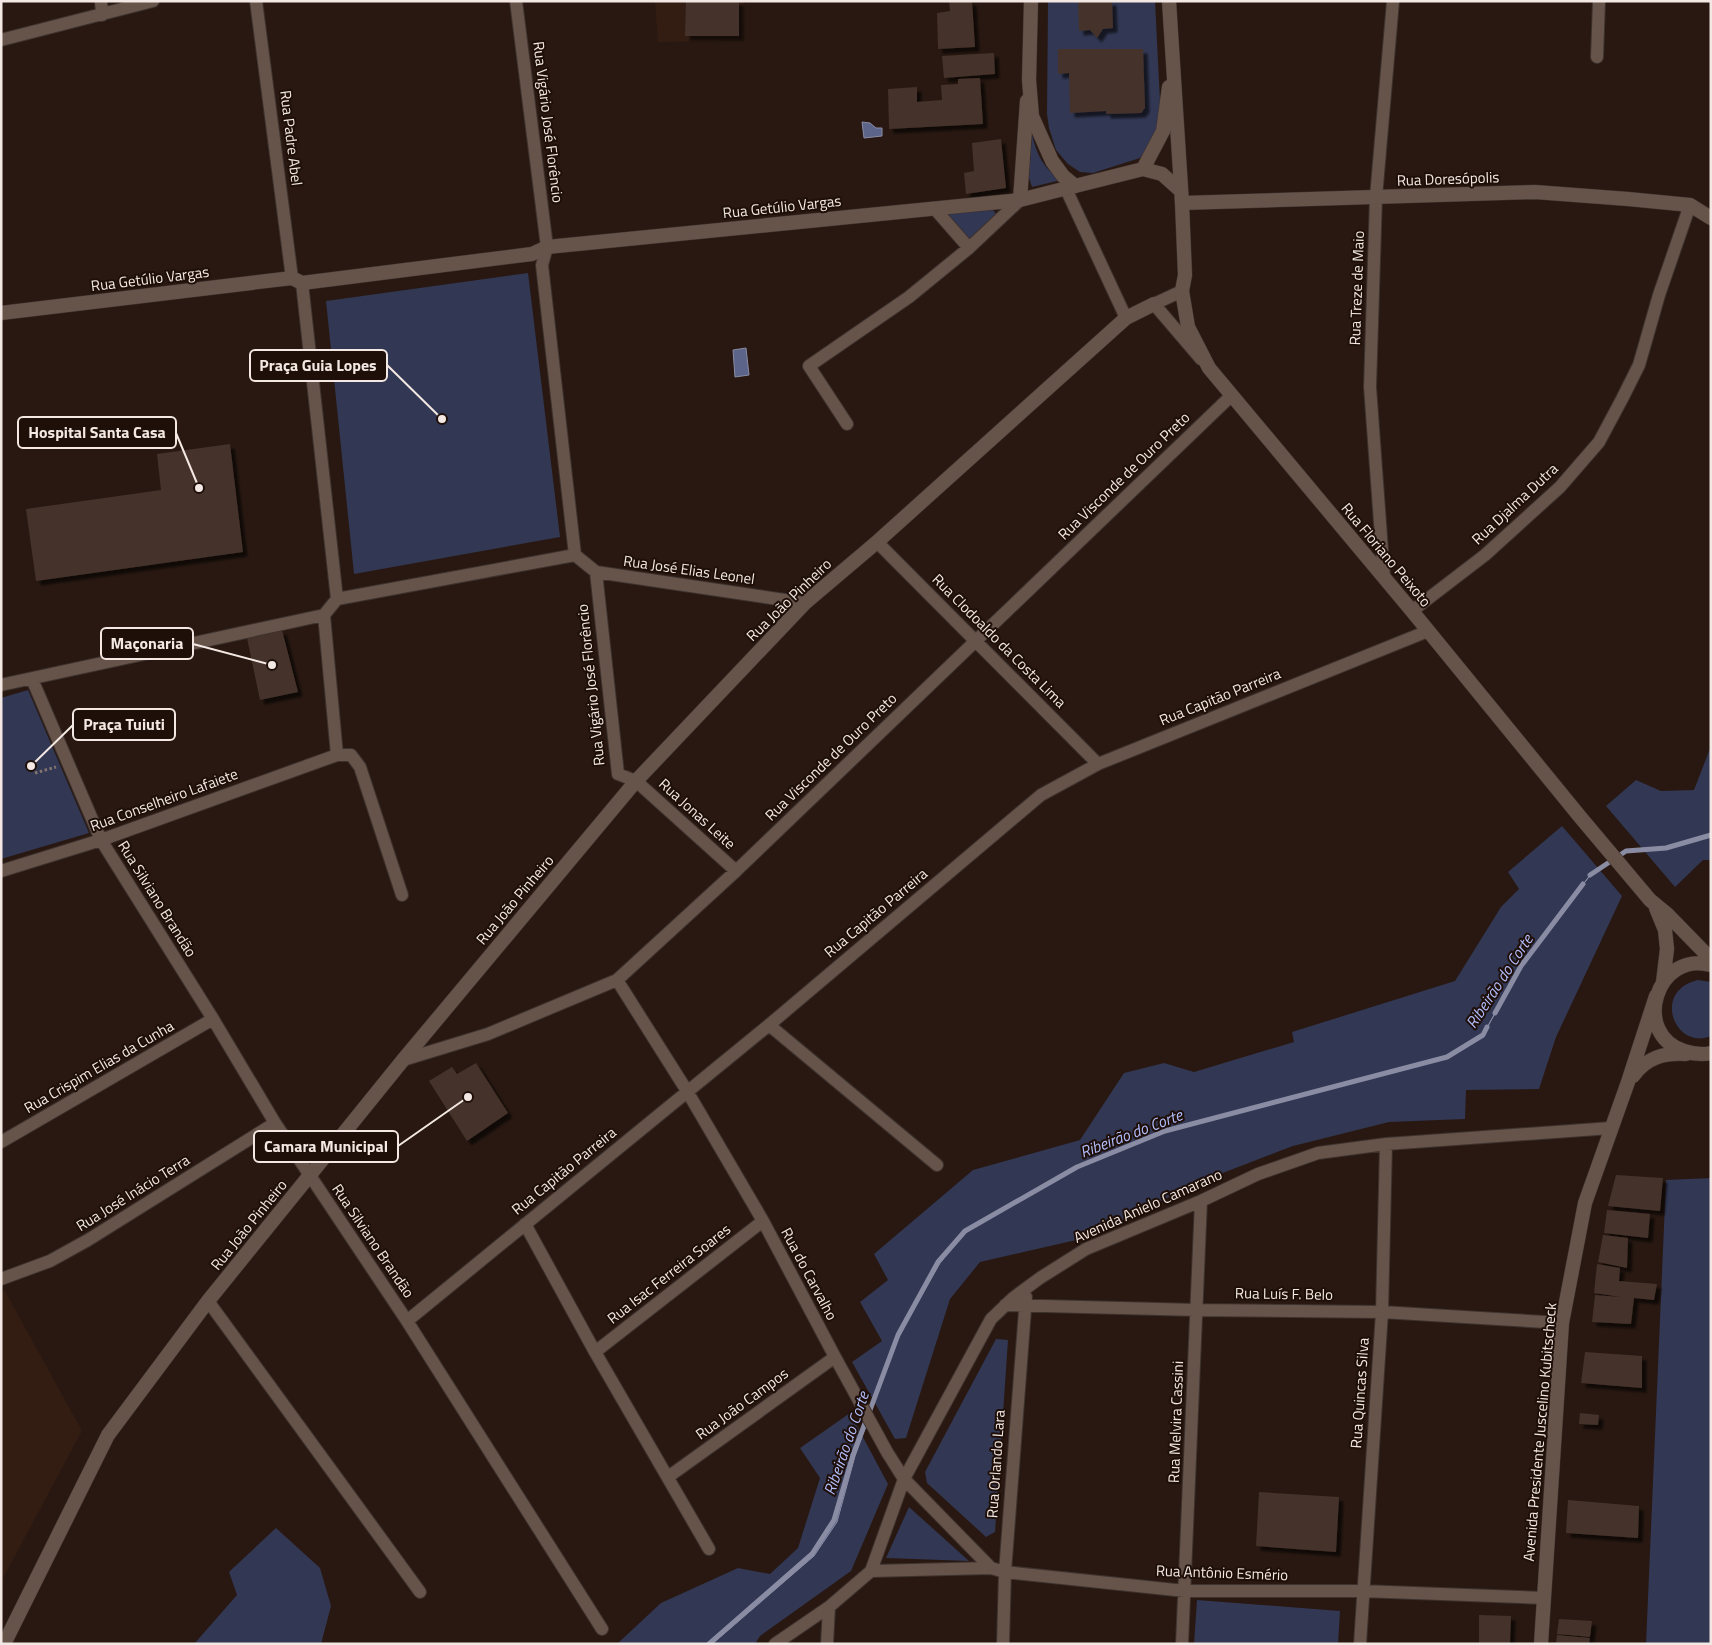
<svg xmlns="http://www.w3.org/2000/svg" width="1712" height="1645" font-family="'Titillium Web',sans-serif">
<style>
.built{fill:#331d13}
.green{fill:#323753}
.water{fill:#5d6489;stroke:#8a8ca4}
.lines{fill:none;stroke-linecap:round;stroke-linejoin:round}
.stream{stroke:#8a8ca4;stroke-width:5}
.building{fill:#44322b;filter:url(#shadow)}
.minor-casing{stroke:#3d322e;stroke-width:14}
.tertiary-casing{stroke:#3d322e;stroke-width:15}
.secondary-casing{stroke:#3d322e;stroke-width:15}
.path{stroke:#83756f;stroke-width:3;stroke-dasharray:2.5 2.5;stroke-linecap:butt}
.minor{stroke:#66534a;stroke-width:12}
.tertiary{stroke:#66534a;stroke-width:14}
.secondary{stroke:#66534a;stroke-width:14}
.labels{text-anchor:middle;stroke-width:4;stroke-linejoin:round;paint-order:stroke}
.street-label{font-size:15px;fill:#f3e8e3;stroke:#1e0f09}
.water-label{font-size:16px;font-style:italic;fill:#b1bdfb;stroke:#1e0f09}
.leader{fill:none;stroke:#f3e8e3;stroke-width:2}
.callout-dot{fill:#f3e8e3;stroke:#1e0f09;stroke-width:2}
.callout{fill:#1e0f09;stroke:#f3e8e3;stroke-width:2}
.callout-label{font-size:16px;text-anchor:middle;font-weight:bold;fill:#f3e8e3}
</style>
<defs>
<filter id="shadow"><feDropShadow dx="4.5" dy="4.5" stdDeviation="1" flood-color="#0009"/></filter>
</defs>
<rect width="100%" height="100%" fill="#281811"/>
<!-- built -->
<path class="built" d="M655,1H744L743,40L658,42Z
M5,1291L82,1431L1,1582V1292Z"/>
<!-- green -->
<path class="green" d="M1048,1H1155L1161,121L1150,144L1140,158L1093,173L1080,172L1068,164L1056,150L1049,128L1047,114Z
M1032,134C1036,154 1044,169 1061,180L1032,187L1029,178Z
M991,208L997,215L968,240L947,214Z
M528,273L560,537L354,574L326,301Z
M28,690L89,833L1,859V698Z
M1711,746V860H1703L1675,887L1606,806L1636,780L1661,791L1694,790Z
M1562,826L1622,896L1556,1037L1539,1089L1466,1090L1465,1119L1389,1122L1293,1146L1202,1181L1085,1238L980,1262L950,1299L906,1438L895,1439L852,1362L882,1341L860,1302L888,1280L874,1254L973,1170L1080,1140L1124,1073L1164,1063L1194,1072L1294,1042L1292,1032L1455,981L1501,907L1519,889L1508,872Z
M1698,980L1711,982V1036C1675,1051 1651,991 1698,980Z
M1711,1178V1644H1646L1666,1180Z
M996,1339L1008,1340L995,1532L986,1537L927,1483L925,1472Z
M850,1413L888,1484L851,1571L760,1636L755,1644H617L661,1603L738,1568L770,1574L798,1548L820,1478L800,1448Z
M909,1507L969,1561L886,1558Z
M276,1528L320,1568L331,1606L321,1644H194L237,1595L229,1572Z
M1197,1600L1340,1611L1338,1644H1194Z"/>
<!-- water -->
<path class="water" d="M862,122L870,123L876,128H882V136L864,138Z
M746,348L749,375L735,377L733,350Z
M1711,835V836L1666,849L1626,852L1591,874L1521,966L1483,1035L1448,1058L1165,1131L1077,1168L965,1231L940,1263L899,1335L855,1456L837,1522L814,1556L712,1644H709L812,1554L834,1520L853,1455L898,1335L938,1262L965,1231L1077,1167L1165,1131L1447,1057L1483,1035L1521,966L1591,874L1626,851L1666,848Z"/>
<g class="lines">
<!-- stream -->
<path class="stream" d="M1590,875L1626,851L1666,848L1711,835
M1495,1013L1521,966L1583,884
M870,1410L898,1335L938,1262L965,1231L1077,1167L1165,1131L1447,1057L1483,1035L1487,1027
M709,1644L812,1554L834,1520L853,1455L867,1418"/>
</g>
<!-- building -->
<path class="building" d="M686,1H739V36H685Z
M949,1H972L975,47L938,49L937,13L950,11Z
M1078,1H1112L1113,28L1103,29L1097,38L1090,30L1079,31Z
M1058,49H1143L1145,108L1141,113L1106,114V111L1070,113L1069,73L1058,74Z
M994,53L995,74L944,78L942,56Z
M980,78L983,124L889,129L888,89L917,87V102L942,100L941,85L958,84V79Z
M1001,139L1006,188L966,194L964,173L974,171L972,143Z
M230,444L243,552L36,581L26,509L161,490L157,454Z
M282,630L298,692L260,700L247,638Z
M476,1063L508,1113L467,1141L429,1081L452,1067L457,1074Z
M1616,1175L1663,1178L1660,1211L1608,1206Z
M1607,1210L1650,1214L1648,1238L1604,1233Z
M1603,1235L1628,1238L1627,1268L1598,1262Z
M1597,1264L1620,1268L1619,1281L1657,1284L1654,1300L1634,1298L1631,1324L1592,1322L1595,1295L1621,1297L1594,1293Z
M1585,1352L1642,1356V1388L1581,1383Z
M1580,1413L1599,1415L1598,1425L1579,1424Z
M1259,1492L1339,1497L1336,1552L1256,1546Z
M1568,1500L1639,1506L1638,1538L1566,1533Z
M1479,1615L1511,1616L1510,1644H1479Z
M1559,1619L1592,1621L1590,1637L1557,1634Z
M1557,1635L1590,1638L1589,1644H1556Z"/>
<g class="lines">
<!-- minor casing -->
<g class="minor-casing">
<path id="minor" d="M101,1L102,15
M256,1L292,278
M516,1L547,247L542,265L575,555
M1,40L153,1
M1597,57L1599,1
M1066,189L1126,318
M934,208L969,248
M302,283L337,599
M1182,291L1154,304L1201,359
M847,424L809,366L909,297L969,248L1020,200
M877,542L1098,764
M575,555L596,572L805,603
M596,572L618,774L636,781L736,871
M1384,577L1370,387L1376,197L1393,1
M1412,611L1485,555L1560,487L1599,442L1622,399L1639,365L1659,295L1690,205
M324,615L337,599L575,555
M324,615L337,755
M32,679L101,840L213,1019L275,1123L407,1321L602,1629
M1,685L324,615
M1,871L101,840L337,755H351L360,767L402,895
M617,980L687,1091L763,1221L835,1357L887,1452L904,1479L991,1568
M769,1025L937,1165
M403,1060L488,1034L617,980L736,871L1231,396
M1,1142L213,1019
M525,1224L595,1352L709,1549
M1,1279L50,1261L88,1240L275,1123
M208,1301L420,1592
M1005,1305L1196,1310L1382,1312L1562,1323
M407,1321L769,1025L1041,795L1098,764L1428,631
M595,1352L763,1221
M668,1477L835,1357
M871,1571L991,1568L1005,1572L1185,1591H1362L1544,1598
M775,1644L829,1607L871,1571L904,1479L991,1319L1013,1298L1040,1278L1086,1249L1201,1201L1258,1174L1318,1153L1386,1144L1611,1128
M827,1644L829,1607
M1003,1644L1005,1572L1026,1297
M1182,1644L1201,1201
M1360,1644L1382,1312L1386,1144"/>
</g>
<!-- tertiary casing -->
<g class="tertiary-casing">
<path id="tertiary" d="M1020,200L1027,101
M1182,203L1535,192L1628,199L1690,205L1711,218
M1,313L292,278L302,283L532,254L547,247L1020,200L1075,186
M4,1644L108,1435L208,1301L403,1060L636,781L805,603L877,542L1126,318L1154,304"/>
</g>
<!-- secondary casing -->
<g class="secondary-casing">
<path id="secondary" d="M1031,1L1029,80L1032,116L1052,161L1063,176L1075,186L1143,169L1162,174L1181,191
M1169,1L1182,203L1185,275L1182,291L1188,327L1209,368L1412,611L1581,818L1650,900L1667,914L1711,959
M1143,169L1163,131L1169,87
M1656,908L1665,930L1667,949L1663,982
M1711,965C1656,950 1631,1034 1684,1051C1693,1054 1702,1055 1711,1053
M1633,1076C1647,1057 1664,1053 1686,1054
M1541,1644L1562,1323L1585,1203L1628,1082L1656,996"/>
</g>
<!-- path -->
<path class="path" d="M35,773L56,767"/>
<!-- minor -->
<use href="#minor" class="minor"/>
<!-- tertiary -->
<use href="#tertiary" class="tertiary"/>
<!-- secondary -->
<use href="#secondary" class="secondary"/>
</g>
<g class="labels">
<!-- street labels -->
<g class="street-label">
<text transform="translate(548 122) rotate(83)" y="5">Rua Vigário José Florêncio</text>
<text transform="translate(291 138) rotate(83)" y="5">Rua Padre Abel</text>
<text transform="translate(1448 179) rotate(-2)" y="5">Rua Doresópolis</text>
<text transform="translate(782 207) rotate(-6)" y="5">Rua Getúlio Vargas</text>
<text transform="translate(150 279) rotate(-7)" y="5">Rua Getúlio Vargas</text>
<text transform="translate(1357 288) rotate(-88)" y="5">Rua Treze de Maio</text>
<text transform="translate(1124 476) rotate(-44)" y="5">Rua Visconde de Ouro Preto</text>
<text transform="translate(1515 504) rotate(-43)" y="5">Rua Djalma Dutra</text>
<text transform="translate(1386 555) rotate(50)" y="5">Rua Floriano Peixoto</text>
<text transform="translate(689 570) rotate(8)" y="5">Rua José Elias Leonel</text>
<text transform="translate(789 600) rotate(-44)" y="5">Rua João Pinheiro</text>
<text transform="translate(999 641) rotate(45)" y="5">Rua Clodoaldo da Costa Lima</text>
<text transform="translate(591 685) rotate(-96)" y="5">Rua Vigário José Florêncio</text>
<text transform="translate(1220 697) rotate(-22)" y="5">Rua Capitão Parreira</text>
<text transform="translate(831 757) rotate(-44)" y="5">Rua Visconde de Ouro Preto</text>
<text transform="translate(164 800) rotate(-20)" y="5">Rua Conselheiro Lafaiete</text>
<text transform="translate(697 814) rotate(42)" y="5">Rua Jonas Leite</text>
<text transform="translate(157 899) rotate(58)" y="5">Rua Silviano Brandão</text>
<text transform="translate(515 900) rotate(-50)" y="5">Rua João Pinheiro</text>
<text transform="translate(876 913) rotate(-40)" y="5">Rua Capitão Parreira</text>
<text transform="translate(99 1067) rotate(-30)" y="5">Rua Crispim Elias da Cunha</text>
<text transform="translate(564 1171) rotate(-39)" y="5">Rua Capitão Parreira</text>
<text transform="translate(133 1193) rotate(-32)" y="5">Rua José Inácio Terra</text>
<text transform="translate(1148 1206) rotate(-24)" y="5">Avenida Anielo Camarano</text>
<text transform="translate(249 1225) rotate(-51)" y="5">Rua João Pinheiro</text>
<text transform="translate(373 1241) rotate(56)" y="5">Rua Silviano Brandão</text>
<text transform="translate(669 1274) rotate(-38)" y="5">Rua Isac Ferreira Soares</text>
<text transform="translate(809 1274) rotate(62)" y="5">Rua do Carvalho</text>
<text transform="translate(1284 1294) rotate(1)" y="5">Rua Luís F. Belo</text>
<text transform="translate(1360 1393) rotate(-86)" y="5">Rua Quincas Silva</text>
<text transform="translate(742 1404) rotate(-36)" y="5">Rua João Campos</text>
<text transform="translate(1176 1422) rotate(-88)" y="5">Rua Melvira Cassini</text>
<text transform="translate(1540 1432) rotate(-85)" y="5">Avenida Presidente Juscelino Kubitscheck</text>
<text transform="translate(996 1464) rotate(-86)" y="5">Rua Orlando Lara</text>
<text transform="translate(1222 1573) rotate(2)" y="5">Rua Antônio Esmério</text>
</g>
<!-- water labels -->
<g class="water-label">
<text transform="translate(1499 981) rotate(-57)" y="6">Ribeirão do Corte</text>
<text transform="translate(1131 1133) rotate(-21)" y="6">Ribeirão do Corte</text>
<text transform="translate(846 1443) rotate(-71)" y="6">Ribeirão do Corte</text>
</g>
</g>
<!-- callouts -->
<path class="leader" d="M442 419L387 365M199 488L176 433M272 665L193 644M31 766L73 725M468 1097L398 1146"/>
<g class="callout-dot">
<circle cx="442" cy="419" r="5"/>
<circle cx="199" cy="488" r="5"/>
<circle cx="272" cy="665" r="5"/>
<circle cx="31" cy="766" r="5"/>
<circle cx="468" cy="1097" r="5"/>
</g>
<g class="callout">
<rect x="250" y="350" width="137" height="31" rx="5"/>
<rect x="18" y="417" width="158" height="31" rx="5"/>
<rect x="101" y="628" width="92" height="31" rx="5"/>
<rect x="73" y="709" width="102" height="31" rx="5"/>
<rect x="254" y="1131" width="144" height="31" rx="5"/>
</g>
<g class="callout-label">
<text x="318" y="371">Praça Guia Lopes</text>
<text x="97" y="438">Hospital Santa Casa</text>
<text x="147" y="649">Maçonaria</text>
<text x="124" y="730">Praça Tuiuti</text>
<text x="326" y="1152">Camara Municipal</text>
</g>
<!-- border -->
<rect width="1712" height="1645" fill="none" stroke="#f3e8e3" stroke-width="5"/>
</svg>
